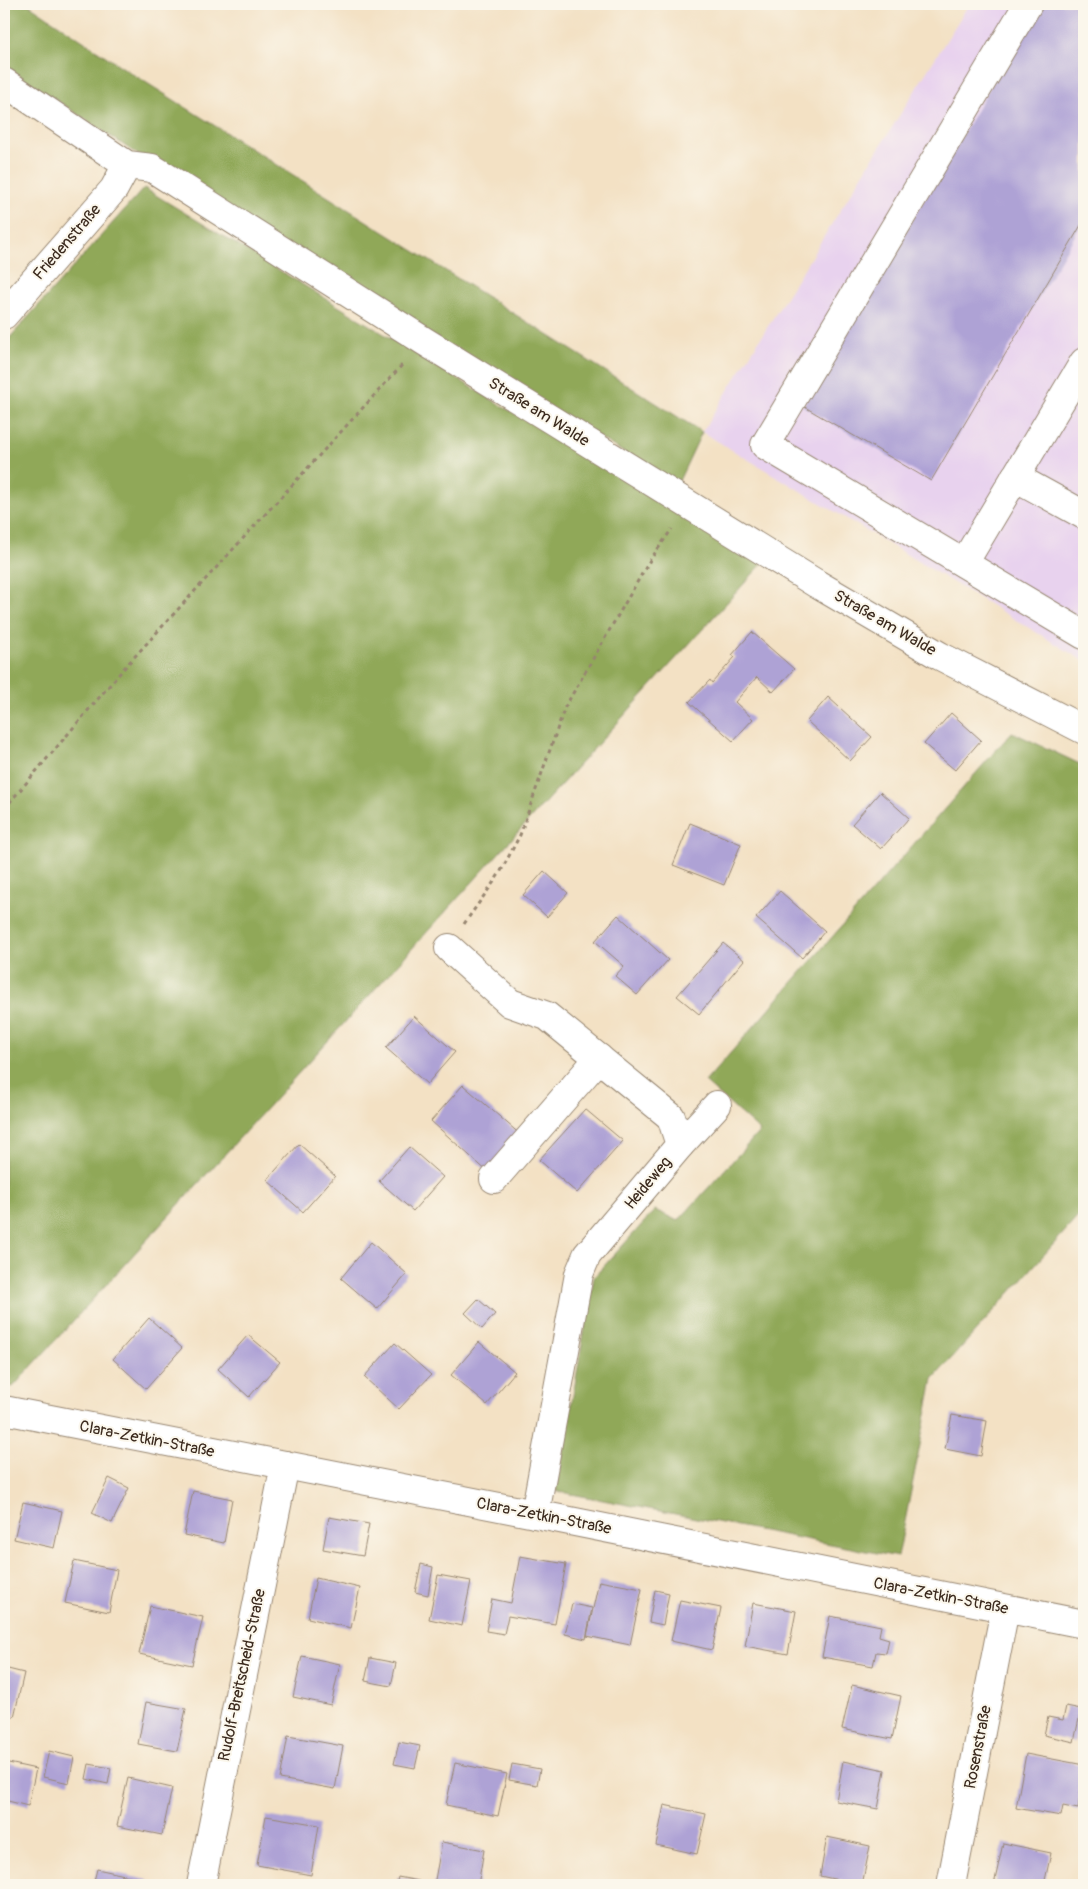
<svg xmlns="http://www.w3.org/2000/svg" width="1088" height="1889" viewBox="0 0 1088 1889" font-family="Pangolin,sans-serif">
<rect width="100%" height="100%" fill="#fbf7ec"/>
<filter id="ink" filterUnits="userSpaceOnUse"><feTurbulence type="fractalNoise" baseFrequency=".02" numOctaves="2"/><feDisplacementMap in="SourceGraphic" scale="10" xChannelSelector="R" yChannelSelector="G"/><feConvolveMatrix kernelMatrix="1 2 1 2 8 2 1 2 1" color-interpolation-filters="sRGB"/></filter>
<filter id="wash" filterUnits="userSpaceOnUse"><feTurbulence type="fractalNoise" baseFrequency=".0096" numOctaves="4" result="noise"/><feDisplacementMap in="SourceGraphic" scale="20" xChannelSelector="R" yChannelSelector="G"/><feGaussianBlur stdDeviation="1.12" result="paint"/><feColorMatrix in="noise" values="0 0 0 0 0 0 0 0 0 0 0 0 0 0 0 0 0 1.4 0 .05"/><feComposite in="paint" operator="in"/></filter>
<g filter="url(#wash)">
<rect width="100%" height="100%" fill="#f3e1c4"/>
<path fill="#e8d2ee" d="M969 4H1084V661L702 432Z"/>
<g fill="#90a859" stroke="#66693c">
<path d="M4 4H28L131 73 702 432 677 485 152 164 4 65Z"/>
<path d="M144 188 762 564 13 1387 4 1385V344Z"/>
<path d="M1012 732 1084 766V1210L933 1379 898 1557 556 1491 594 1277 655 1210 678 1221 760 1131 705 1082Z"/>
</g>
<g id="blocks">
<g fill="#aea2d5">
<path d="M1039 4H1084V220L931 481 803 406Z"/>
<path d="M752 632 794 669 773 692 757 677 735 702 753 719 733 741 689 702 710 680 712 683 735 657 732 655Z"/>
<path d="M828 697 872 737 850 761 807 721Z"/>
<path d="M951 713 981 740 955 770 924 744Z"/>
<path d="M880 792 909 818 881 849 852 824Z"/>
<path d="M690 823 741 844 724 885 673 865Z"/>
<path d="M544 871 568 893 547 917 523 895Z"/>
<path d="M780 891 825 931 802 958 756 918Z"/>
<path d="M618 915 668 960 637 995 615 976 624 966 595 941Z"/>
<path d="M723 943 744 960 699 1014 677 996Z"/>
<path d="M414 1016 455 1052 427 1084 386 1048Z"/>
<path d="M463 1085 522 1136 489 1173 431 1121Z"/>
<path d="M585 1109 623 1141 577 1193 539 1160Z"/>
<path d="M299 1144 335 1176 303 1212 267 1180Z"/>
<path d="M409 1147 443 1177 413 1211 379 1181Z"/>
<path d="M371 1242 407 1274 377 1309 341 1278Z"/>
<path d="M478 1299 495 1314 482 1329 465 1313Z"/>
<path d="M149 1318 182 1348 146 1389 113 1359Z"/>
<path d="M248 1335 280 1362 249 1397 218 1369Z"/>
<path d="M479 1342 515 1372 487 1405 451 1375Z"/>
<path d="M395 1343 431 1375 399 1409 364 1377Z"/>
<path d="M952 1415 987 1421 981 1456 945 1449Z"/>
<path d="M109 1478 129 1488 112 1523 92 1513Z"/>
<path d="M193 1491 232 1499 224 1543 184 1535Z"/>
<path d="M23 1502 62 1511 54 1548 14 1539Z"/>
<path d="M329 1517 369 1524 363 1556 323 1549Z"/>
<path d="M520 1556 566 1564 555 1624 508 1616 504 1634 486 1631 492 1599 511 1603Z"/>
<path d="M74 1561 117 1570 109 1612 65 1603Z"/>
<path d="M421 1564 433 1567 428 1595 415 1592Z"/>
<path d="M438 1575 471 1581 462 1626 429 1619Z"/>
<path d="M316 1578 360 1588 351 1628 308 1618Z"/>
<path d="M599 1581 642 1589 630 1645 587 1636Z"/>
<path d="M655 1590 669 1593 663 1625 649 1622Z"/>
<path d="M680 1600 721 1608 712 1650 671 1641Z"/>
<path d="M753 1603 796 1611 788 1654 745 1646Z"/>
<path d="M572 1604 592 1608 586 1639 565 1634Z"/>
<path d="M150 1606 203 1617 192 1665 139 1654Z"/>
<path d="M830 1616 881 1626 879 1636 889 1639 886 1653 876 1652 873 1666 822 1657Z"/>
<path d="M302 1656 340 1664 331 1705 293 1697Z"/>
<path d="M370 1658 396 1663 391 1686 365 1681Z"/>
<path d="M4 1668 24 1673 14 1717 4 1714Z"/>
<path d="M852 1685 901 1696 892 1739 842 1729Z"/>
<path d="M146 1702 186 1709 177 1751 138 1744Z"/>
<path d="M1066 1706 1081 1709 1074 1742 1044 1735 1048 1717 1063 1720Z"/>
<path d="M288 1736 343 1746 335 1789 280 1779Z"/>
<path d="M399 1742 420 1746 415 1768 394 1764Z"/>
<path d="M49 1751 74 1757 69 1783 43 1777Z"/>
<path d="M1026 1754 1084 1765 1078 1809 1063 1806 1061 1816 1016 1808Z"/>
<path d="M843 1761 885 1770 878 1809 836 1801Z"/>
<path d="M4 1762 36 1769 28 1806 4 1800Z"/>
<path d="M455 1763 507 1774 498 1816 446 1805Z"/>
<path d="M89 1764 111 1768 108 1784 86 1779Z"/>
<path d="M512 1764 540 1769 537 1785 509 1780Z"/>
<path d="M128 1778 172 1788 162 1835 117 1826Z"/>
<path d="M664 1805 706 1814 697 1854 656 1845Z"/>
<path d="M266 1816 319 1825 311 1875 257 1865Z"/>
<path d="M827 1837 870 1846 862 1885 820 1876Z"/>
<path d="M442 1842 484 1850 478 1885H434Z"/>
<path d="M1003 1843 1051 1853 1044 1885H994Z"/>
<path d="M97 1869 148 1880 147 1885H93Z"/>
<path d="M398 1877 419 1881 418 1885H396Z"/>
<path d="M630 1880 649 1884V1885H629Z"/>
</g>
</g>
</g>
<g filter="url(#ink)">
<use href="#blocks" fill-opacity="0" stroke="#978671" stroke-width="1"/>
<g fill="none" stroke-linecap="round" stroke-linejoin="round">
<defs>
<g id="minor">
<path d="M1028 4 765 445 1084 635"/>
<path d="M4 82 127 165 152 168 424 341 817 584 940 656 1084 730"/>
<path d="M4 315 114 189 127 165"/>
<path d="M1015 477 1084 515"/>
<path d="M964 563 1084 362"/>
<path d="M449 948 510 1003 547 1016 671 1117 680 1145 587 1255 579 1274 535 1514"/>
<path d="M680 1145 717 1105"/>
<path d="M494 1179 599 1058"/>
<path d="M4 1410 535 1514 1084 1624"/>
<path d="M201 1885 285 1465"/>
<path d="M951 1885 1005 1609"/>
</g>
</defs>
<use href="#minor" stroke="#978671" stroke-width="30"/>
<g stroke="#978671" stroke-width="3" stroke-dasharray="4 4" stroke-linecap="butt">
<path d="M4 809 126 666 404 363"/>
<path d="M464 924 500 873 520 835 565 707 650 560 672 529"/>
</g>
<use href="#minor" stroke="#fff" stroke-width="28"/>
</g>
</g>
<g text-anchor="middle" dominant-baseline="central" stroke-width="4" stroke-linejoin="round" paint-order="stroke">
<g font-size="16" fill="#3b2a1e" stroke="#fbf7ec">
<text transform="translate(67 242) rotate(-49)">Friedenstraße</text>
<text transform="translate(539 412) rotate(32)">Straße am Walde</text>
<text transform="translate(885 623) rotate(30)">Straße am Walde</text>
<text transform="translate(648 1183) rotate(-50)">Heideweg</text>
<text transform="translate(147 1439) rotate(11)">Clara-Zetkin-Straße</text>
<text transform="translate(544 1516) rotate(11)">Clara-Zetkin-Straße</text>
<text transform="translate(941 1596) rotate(11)">Clara-Zetkin-Straße</text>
<text transform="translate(242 1675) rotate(-78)">Rudolf-Breitscheid-Straße</text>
<text transform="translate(978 1747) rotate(-79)">Rosenstraße</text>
</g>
</g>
<rect width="1088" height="1889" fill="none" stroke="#fbf7ec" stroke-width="20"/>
</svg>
